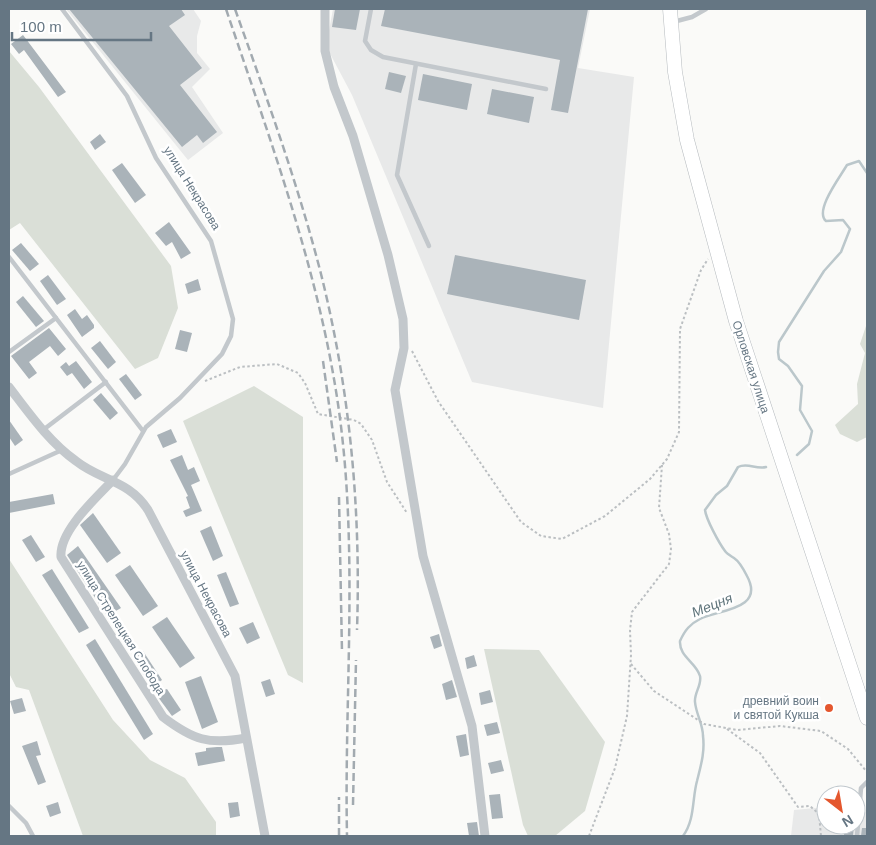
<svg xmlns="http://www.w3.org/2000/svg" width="876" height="845" viewBox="0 0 876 845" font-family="Helvetica,sans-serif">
<rect width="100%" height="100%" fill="#fafaf8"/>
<g fill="#e8e9e9">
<path d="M66 9H193L201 21 197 36V53L210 69 192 87 223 133 188 160Z"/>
<path d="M333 9H590L578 68 634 77 603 408 472 382 352 95 326 46Z"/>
<path d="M856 806 867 813V836H791L794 810 826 807V825H856Z"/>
</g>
<g fill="#dadfd7">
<path d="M9 51 39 87 171 266 178 308 158 358 135 369 20 223 9 230Z"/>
<path d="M867 323V437L857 442 840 434 835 425 858 404 857 384 865 353 860 344Z"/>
<path d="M254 386 303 417V683L288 675 183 421Z"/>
<path d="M9 559 113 720 150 760 185 778 216 822V836H83L29 690 16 687 9 673Z"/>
<path d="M484 649 539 650 605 742 585 811 555 836H528L523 825Z"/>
</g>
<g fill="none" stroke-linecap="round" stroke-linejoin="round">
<g stroke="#bbc7cb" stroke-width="2.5">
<path d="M797 455 809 444 812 431 800 410 802 386 788 366 779 359 778 352 779 342 824 271 841 252 850 229 843 220 826 221C814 211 840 177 847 165L859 161 867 173"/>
<path d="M683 836C695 820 692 799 697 781 701 765 705 752 703 736 703 724 696 714 695 702 694 693 702 685 700 676 696 662 679 657 680 641 685 630 690 624 700 619 715 610 766 611 747 576 744 570 740 562 734 558 731 556 727 554 725 551 719 543 706 519 705 510L716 495 727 486 738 467C748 462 756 470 766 467"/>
</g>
</g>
<g fill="#aab3b9">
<path d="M69 9H181L185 15 169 26 202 68 180 85 217 132 203 143 197 135 182 147Z"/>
<path d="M335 9H360L356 30 332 27Z"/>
<path d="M385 9H588L568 113 551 110 560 60 381 26Z"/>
<path d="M23 35 66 92 58 97 24 50 19 54 11 44Z"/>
<path d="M389 72 406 76 401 93 385 89Z"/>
<path d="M423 74 472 84 467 110 418 100Z"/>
<path d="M492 89 534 97 529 123 487 114Z"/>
<path d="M100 134 106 142 95 150 90 142Z"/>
<path d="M122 163 146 195 135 203 112 170Z"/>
<path d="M169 222 191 253 181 259 172 242 166 246 155 233Z"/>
<path d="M21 243 39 264 30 271 12 250Z"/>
<path d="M455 255 586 280 579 320 447 294Z"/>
<path d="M48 275 66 299 57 305 40 281Z"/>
<path d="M198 279 201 290 188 294 185 284Z"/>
<path d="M23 296 44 321 36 327 16 302Z"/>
<path d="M75 309 82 319 87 315 94 325V328L82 337 67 315Z"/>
<path d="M49 328 66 349 58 356 50 346 29 362 37 373 29 379 11 356Z"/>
<path d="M180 330 192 333 187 352 175 349Z"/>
<path d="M100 341 116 362 108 369 91 348Z"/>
<path d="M76 361 92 382 84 389 72 373 67 376 60 367 66 362 69 366Z"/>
<path d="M126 374 142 395 135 400 119 379Z"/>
<path d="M101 393 118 413 110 420 93 400Z"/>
<path d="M9 420 23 440 15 446 9 437Z"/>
<path d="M171 429 177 442 163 448 157 435Z"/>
<path d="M182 455 188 470 194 467 200 481 191 485 202 511 186 517 183 511 190 508 186 497 188 496 170 460Z"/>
<path d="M53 494 55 504 9 513V502Z"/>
<path d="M93 513 121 553 107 563 80 525Z"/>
<path d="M211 526 223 556 213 561 200 531Z"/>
<path d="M31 535 45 557 36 562 22 540Z"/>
<path d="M78 546 121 608 107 616 67 555Z"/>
<path d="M130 565 158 606 143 616 115 575Z"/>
<path d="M52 569 89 628 79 633 42 575Z"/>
<path d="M226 572 239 604 230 607 217 575Z"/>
<path d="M167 617 195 658 180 668 152 627Z"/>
<path d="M253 622 260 638 247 644 239 628Z"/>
<path d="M439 634 442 646 434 649 430 637Z"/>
<path d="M95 639 153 734 144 740 86 645Z"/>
<path d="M143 651 162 680 152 687 133 658Z"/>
<path d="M474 655 477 666 467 669 465 658Z"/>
<path d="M201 676 218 722 202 729 185 682Z"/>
<path d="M270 679 275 694 266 697 261 682Z"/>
<path d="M452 680 457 697 446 700 442 684Z"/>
<path d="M167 689 181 710 172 716 155 693Z"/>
<path d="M490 690 493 702 481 705 479 693Z"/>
<path d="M22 698 26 711 14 714 10 701Z"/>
<path d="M497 722 500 733 487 736 484 725Z"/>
<path d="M466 734 469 755 460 757 456 736Z"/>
<path d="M37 741 41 755 36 756 46 782 38 785 22 746Z"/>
<path d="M217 747H222L225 761 198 766 195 753 206 751V748Z"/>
<path d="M501 760 504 771 491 774 488 763Z"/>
<path d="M500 794 503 818 492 819 489 795Z"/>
<path d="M58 802 61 813 50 817 46 806Z"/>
<path d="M238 802 240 816 230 818 228 803Z"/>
<path d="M477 822 479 836H469L467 823Z"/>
<path d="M844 825H854L853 836H844Z"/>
<path d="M862 828H867V836H861Z"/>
</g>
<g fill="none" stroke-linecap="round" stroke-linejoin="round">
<defs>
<path id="primary" d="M670 9 675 72 687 140 736 321 867 718"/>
</defs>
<use href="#primary" stroke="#b5babe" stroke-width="15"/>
<g stroke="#bbbfc2" stroke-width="2" stroke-dasharray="2.5 2.5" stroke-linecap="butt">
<path d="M412 351 438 401 521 522 541 536 562 539 605 516 650 479 667 459 679 432 680 329 701 270 708 259"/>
<path d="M205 381 240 367 277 364 298 373 305 383 318 414 354 420 361 424 372 440 387 482 407 513"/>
<path d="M631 664 654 691 704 724 737 730 780 726 821 731 848 749 867 772"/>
<path d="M727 729 760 753 798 807 810 806 819 814 821 836"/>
<path d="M589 836 615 768 627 716 631 655 630 630 632 612 669 564 671 549 669 534 659 508 662 465"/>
</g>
<g stroke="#c3c8cc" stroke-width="4.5">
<path d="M62 9 127 96 156 158 211 241 233 319 231 336 222 354 180 398 146 427 125 464 113 480"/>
<path d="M371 9 365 41 371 50 383 57 546 89"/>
<path d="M673 22 692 17 706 9"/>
<path d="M416 64 397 175 429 246"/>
<path d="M9 257 143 431"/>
<path d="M9 352 56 318"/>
<path d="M43 430 106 382"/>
<path d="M9 474 62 450"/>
<path d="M9 806 26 823 33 836"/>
<path d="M857 836 861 788 867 782"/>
</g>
<g stroke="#c3c8cc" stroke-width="9">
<path d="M325 9V51L334 87 353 136 388 255 403 319 404 348 395 390 423 556 472 726 485 836"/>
<path d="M9 387C29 413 49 442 76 461 101 481 129 480 148 510L235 676 265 836"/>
<path d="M113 480C96 498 59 531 61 557L163 717C193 740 209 745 246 738"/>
</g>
<use href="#primary" stroke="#fff" stroke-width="14"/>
<g stroke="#a2aab0" stroke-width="2.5" stroke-dasharray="8 4" stroke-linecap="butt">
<path d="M226 9C268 134 315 260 336 391 360 539 344 688 347 836"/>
<path d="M235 9C266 96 298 184 321 274 350 390 361 510 357 630"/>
<path d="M323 361 337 462"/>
<path d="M339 497 342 652"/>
<path d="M353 805 356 660"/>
<path d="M339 836V797"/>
</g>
</g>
<circle fill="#e4572e" stroke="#fff" stroke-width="2" cx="829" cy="708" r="5"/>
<g text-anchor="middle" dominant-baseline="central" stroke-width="5" stroke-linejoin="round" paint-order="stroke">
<g font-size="12" fill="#657683" stroke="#fff">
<text transform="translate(192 188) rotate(58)">улица Некрасова</text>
<text transform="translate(751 367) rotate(72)">Орловская улица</text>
<text transform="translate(206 594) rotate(62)">улица Некрасова</text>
<text transform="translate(121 628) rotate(58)">улица Стрелецкая Слобода</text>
</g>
<g font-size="12" fill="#657683" stroke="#fff" text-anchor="end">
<text x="819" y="701">древний воин<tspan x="819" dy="14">и святой Кукша</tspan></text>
</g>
<g font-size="14" font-style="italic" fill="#60757c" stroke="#fff">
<text transform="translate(712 605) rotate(-22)">Мецня</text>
</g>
</g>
<rect width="876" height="845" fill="none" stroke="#657683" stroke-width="20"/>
<g transform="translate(841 810) rotate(149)"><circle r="24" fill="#ffffff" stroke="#c1c8cd"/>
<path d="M0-4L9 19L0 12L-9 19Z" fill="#e4572e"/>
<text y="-8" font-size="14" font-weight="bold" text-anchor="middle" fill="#657683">N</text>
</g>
<path d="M12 32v8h139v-8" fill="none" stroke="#657683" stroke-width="2.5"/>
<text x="20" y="32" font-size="15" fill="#657683" stroke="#ffffff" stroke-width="4" paint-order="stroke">100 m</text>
</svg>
